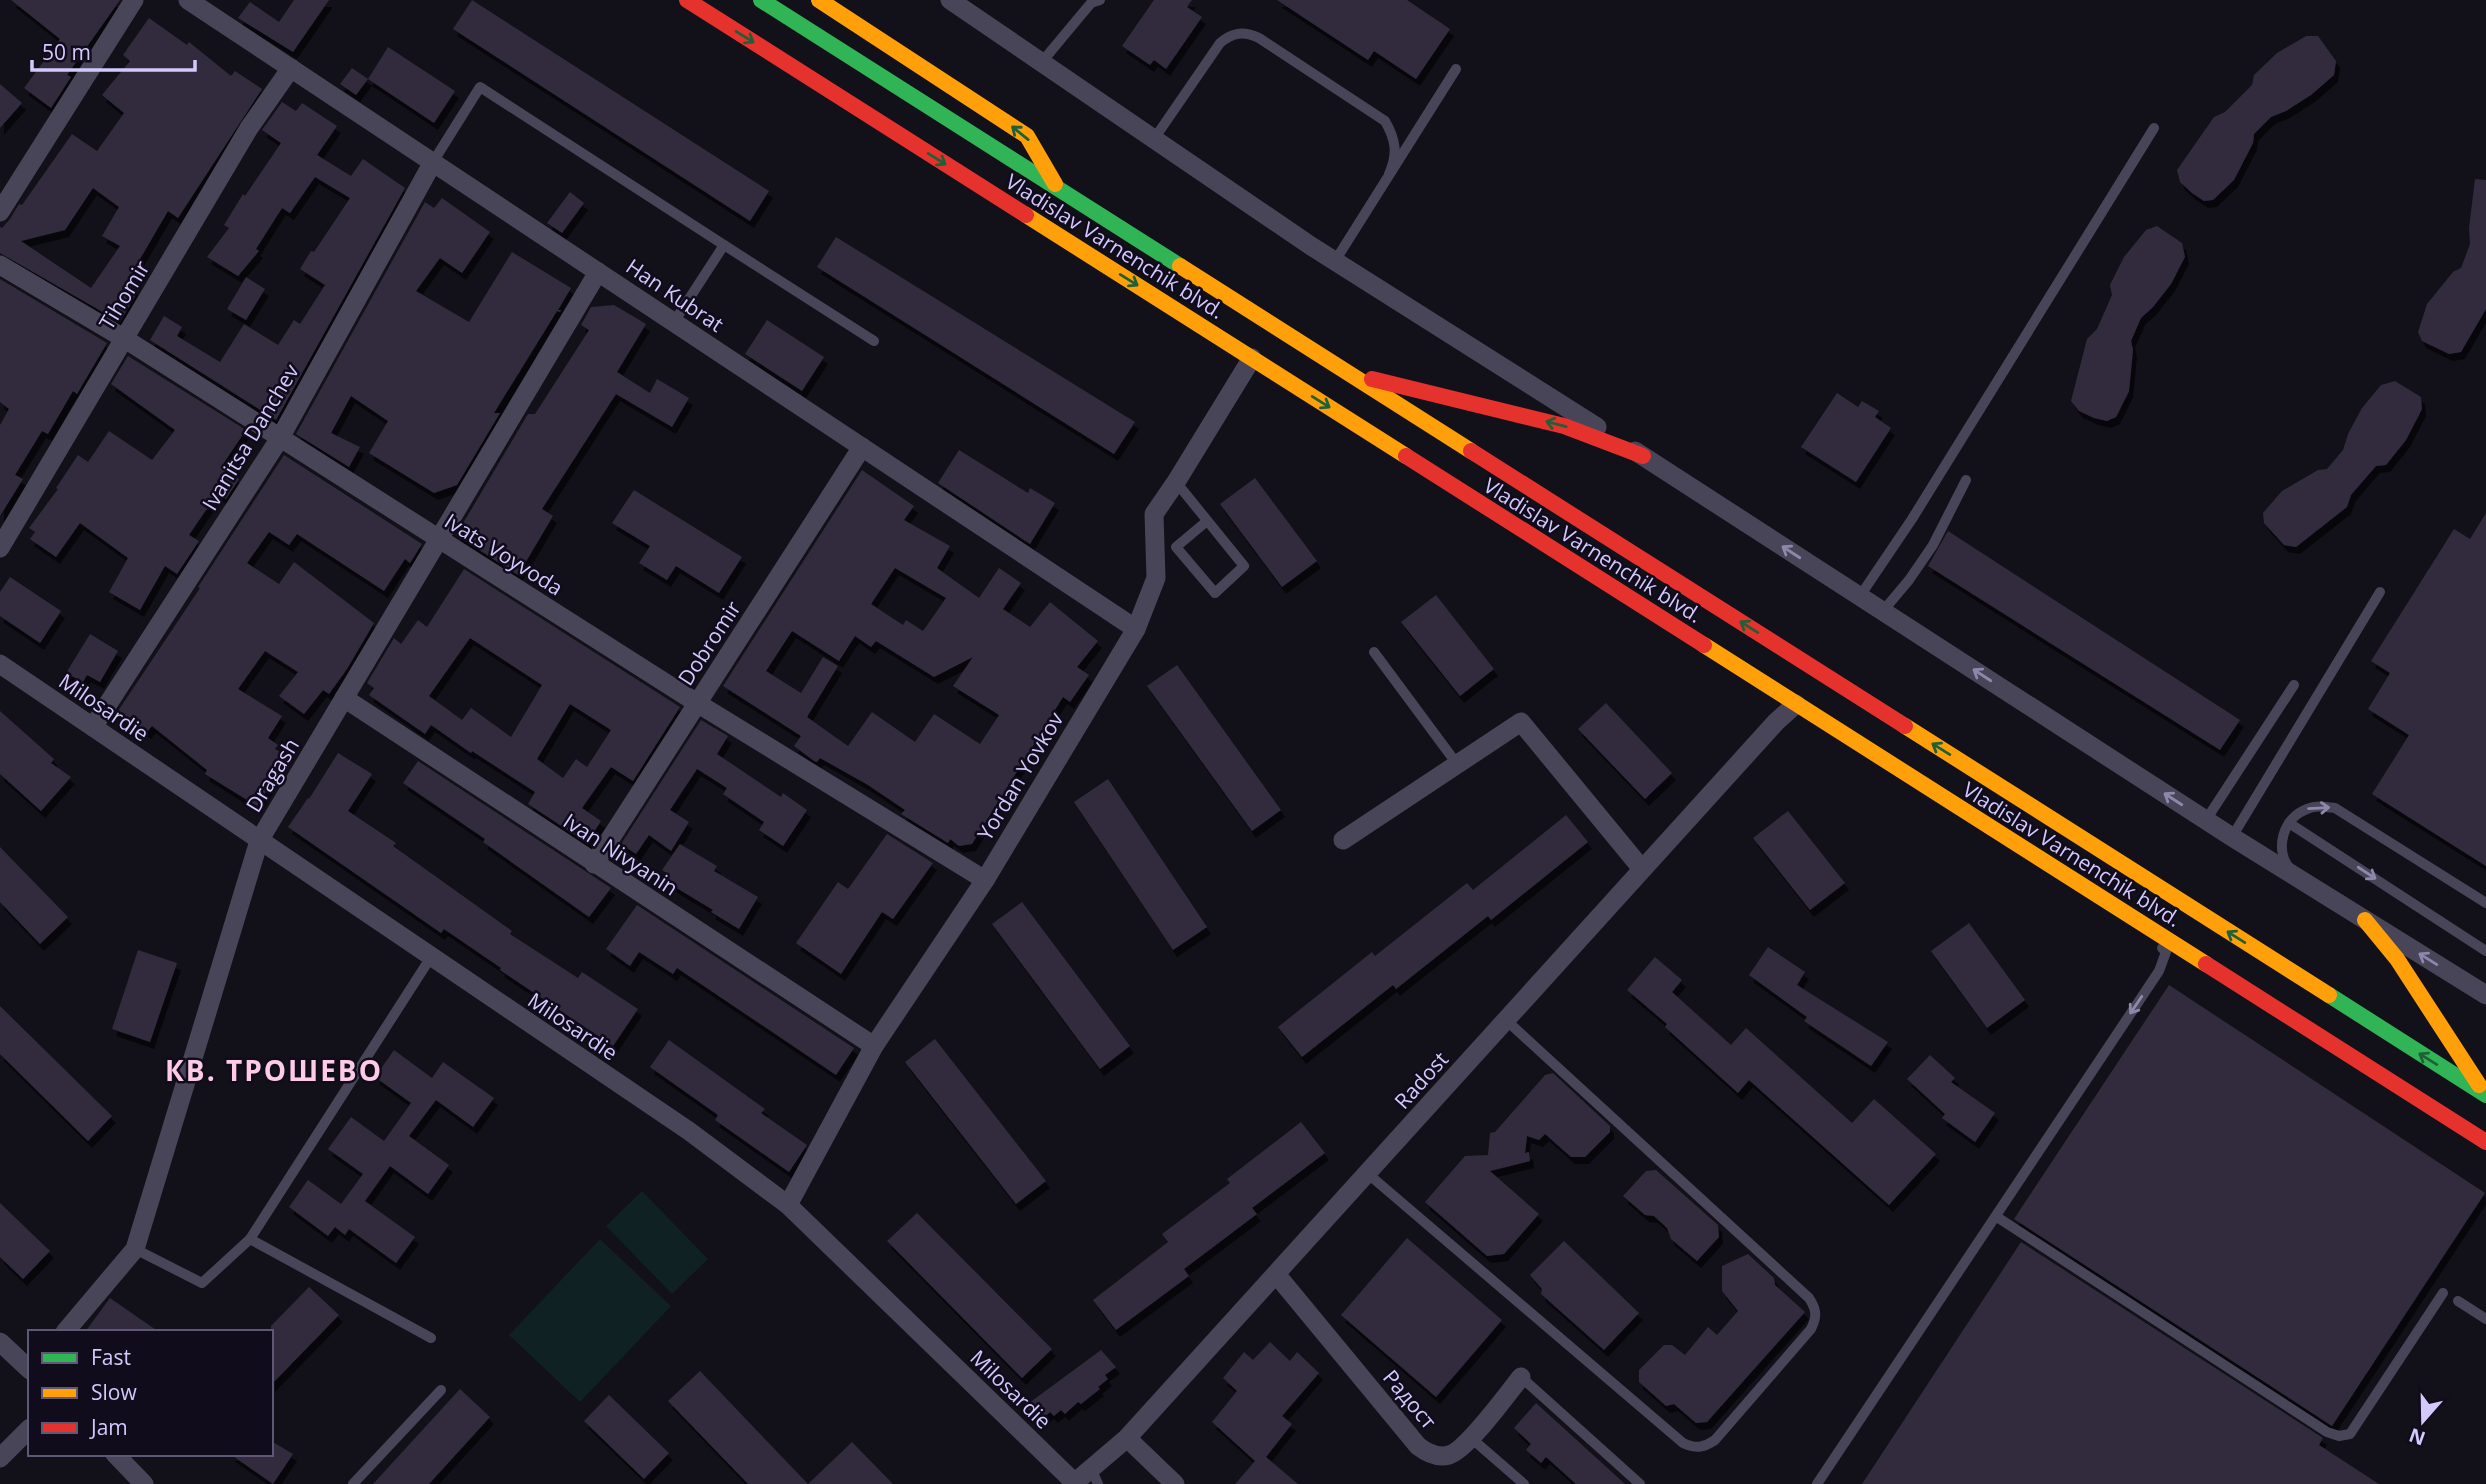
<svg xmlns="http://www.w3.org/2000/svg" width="2486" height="1484" viewBox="0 0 2486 1484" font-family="'Open Sans',sans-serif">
<defs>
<filter id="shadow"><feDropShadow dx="4" dy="7" stdDeviation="0" flood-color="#0009"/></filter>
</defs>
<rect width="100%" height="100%" fill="#121018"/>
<g fill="#0f2123">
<path d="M642 1191 708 1259 672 1294 606 1226Z"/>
<path d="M600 1239 671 1306 580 1402 509 1335Z"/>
</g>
<g fill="#302c3c" fill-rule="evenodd" filter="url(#shadow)">
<path d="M11 0H120L67 75 71 77 51 108 24 88 60 39Z"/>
<path d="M294 0H329L293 52 238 18 250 2 279 22Z"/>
<path d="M472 0 769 191 750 221 453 29Z"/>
<path d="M1154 0H1192L1187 7 1202 17 1166 69 1154 60 1150 65 1122 46Z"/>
<path d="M1277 0H1407L1450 29 1416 79 1374 51 1368 60Z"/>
<path d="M149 18 187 45 189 42 231 76 235 71 262 89 178 218 168 211 126 283 138 291 120 322 0 253V227L2 228 10 219 19 204 22 205 72 134 97 151 124 113 102 95 130 61 123 55ZM93 188 119 207 102 236 120 246 91 288 21 241 65 230Z"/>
<path d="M2306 36H2318L2336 61 2334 75 2311 95 2286 111 2271 117 2254 134 2253 143 2234 180 2213 200 2204 201 2192 193 2180 182 2177 170 2214 117 2225 112 2252 85 2254 75 2277 53Z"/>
<path d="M388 47 455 91 434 123 368 79Z"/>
<path d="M352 68 368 79 356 95 340 84Z"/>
<path d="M0 84 22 103 0 128Z"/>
<path d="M282 102 296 111 302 103 337 126 317 155 351 176 363 159 405 188 276 420 150 340 164 316 182 327 177 336 220 362 244 324 278 345 294 320 300 324 325 285 300 269 311 251 314 252 350 198 315 177 290 213 282 208 256 249 259 251 238 276 207 257 229 228 224 225 243 194 245 196 281 143 262 130Z"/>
<path d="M2475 179 2486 180V309L2461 352 2449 354 2422 341 2418 332 2427 304 2453 272 2461 268 2470 244 2469 228Z"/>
<path d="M570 192 584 203 562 233 547 223Z"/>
<path d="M442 198 490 232 462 273 440 258 416 291 469 322 512 252 571 288 558 310H561L560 312 557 311 494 413H500L457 485 434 493 369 453 388 421 351 396 331 433 360 447 349 467 296 434 425 202 434 208Z"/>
<path d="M2157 226 2182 243 2185 257 2171 284 2153 307 2141 318 2131 341 2133 350 2129 391 2116 417 2107 421 2094 418 2079 411 2071 401 2087 339 2097 329 2112 295 2110 285 2124 257 2146 230Z"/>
<path d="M836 237 1135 422 1114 454 817 267Z"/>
<path d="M246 277 265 289 246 320 227 309Z"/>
<path d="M0 279 107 343 77 394 73 391 48 434 42 431 15 475 23 479 0 516V425L9 409 0 402Z"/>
<path d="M614 305 646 324 617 372 650 393 657 379 689 398 672 427 616 394 542 509 553 516 518 575 456 535 528 414H535L589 330 581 325 591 307Z"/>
<path d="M767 320 824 357 802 391 745 354Z"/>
<path d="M128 356 246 430 221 467 239 479 226 499 217 494 189 535 199 541 177 574 165 566 140 610 109 592 128 558 80 523 56 557 30 539 35 532 29 528 58 489 56 488 78 455 88 462 109 431 152 460 175 430 111 384Z"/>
<path d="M2395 381 2421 397 2422 409 2406 440 2386 465 2376 466 2351 495 2347 507 2296 547 2284 545 2264 523 2263 513 2282 491 2318 470 2327 469 2343 450 2348 434 2362 408 2381 385Z"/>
<path d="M1837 393 1858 407 1862 401 1879 411 1875 417 1891 428 1856 482 1801 447Z"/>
<path d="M959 450 1028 493 1030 488 1055 503 1030 544 938 483Z"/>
<path d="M284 455 422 544 410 563 405 559 384 591 297 534 289 545 269 532 247 563 279 584 294 562 374 623 347 669 329 694 323 690 304 714 279 696 298 672 265 651 238 689 282 716 268 738 278 745 275 749 284 754 265 784 269 787 257 806 205 774 207 770 152 726 147 732 118 711 200 588 198 587Z"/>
<path d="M862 470 914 506 904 520 950 546 937 568 979 598 999 568 1021 583 1003 609 1030 627 1050 602 1098 641 1077 667 1089 675 1070 702 1063 697 972 844 959 846 950 839 948 843 901 814 905 810 868 785 820 758 817 762 814 761 794 746 801 736 723 686ZM895 568 946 598 923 631 906 620 903 625 871 604ZM792 631 839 661 855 636 871 647 876 641 934 677 973 657 953 686 999 715 980 744 934 714 915 742 872 712 848 746 807 717 838 666 823 657 801 693 766 671Z"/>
<path d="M1255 478 1317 561 1282 587 1220 504Z"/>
<path d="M634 490 742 557 719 593 676 566 667 580 639 563 650 546 612 523Z"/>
<path d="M2486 513V866L2372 794 2409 735 2368 709 2390 673 2371 661 2454 529 2470 539Z"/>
<path d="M1948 531 2240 720 2220 750 1928 566Z"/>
<path d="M464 569 680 707 633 781 611 767 582 808 601 821 587 843 528 804 535 792 472 751 471 753 431 725 425 734 369 695 374 688 367 683 394 638 401 644 418 620 427 627ZM470 638 542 685 511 737 471 708 462 720 429 696ZM570 704 611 730 587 767 576 759 563 778 537 759Z"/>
<path d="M10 577 61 611 40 643 0 616V592Z"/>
<path d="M1436 595 1494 669 1460 696 1401 622Z"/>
<path d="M90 634 118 651 100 682 87 675 83 682 66 673Z"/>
<path d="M1177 665 1281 810 1252 831 1147 686Z"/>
<path d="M1606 703 1672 773 1645 799 1578 729Z"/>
<path d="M0 711 54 759 51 763 71 777 41 811 0 774Z"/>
<path d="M701 720 728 736 717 754 781 797 783 793 807 810 783 846 759 830 764 822 723 794 727 788 697 769 670 810 689 822 671 851 649 835 636 854 621 844Z"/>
<path d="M338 753 372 774 348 811 396 843 393 846 512 931 510 934 578 978 582 972 638 1009 613 1046 500 970 501 968 444 929 441 933 288 827 308 798 309 799Z"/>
<path d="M418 761 611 888 589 917 483 842 485 839 403 783Z"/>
<path d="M1108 779 1207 927 1173 950 1074 802Z"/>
<path d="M1788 811 1845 883 1810 910 1753 838Z"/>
<path d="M1566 815 1588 842 1491 920 1488 916 1396 989 1393 985 1302 1057 1278 1027 1372 952 1375 956 1467 883 1473 890Z"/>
<path d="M887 834 933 863 893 919 882 912 841 974 796 943 838 882 848 889Z"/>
<path d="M680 844 717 866 714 871 758 897 739 929 711 912 713 910 665 881 669 875 662 870Z"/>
<path d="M0 847 68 917 40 944 0 902Z"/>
<path d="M1022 902 1130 1046 1100 1069 992 924Z"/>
<path d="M637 905 854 1048 836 1075 677 968 673 974 639 952 630 966 606 949Z"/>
<path d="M1969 923 2025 1000 1987 1028 1931 951Z"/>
<path d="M1768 947 1805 972 1797 985 1888 1042 1871 1066 1804 1021 1807 1017 1749 975Z"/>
<path d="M138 950 177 963 150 1042 112 1029Z"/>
<path d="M1655 957 1682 980 1672 992 1731 1045 1746 1028 1852 1123 1874 1099 1936 1154 1889 1205 1749 1080 1738 1093 1665 1027 1667 1024 1627 990Z"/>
<path d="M2169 985 2485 1193 2332 1426 2014 1219Z"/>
<path d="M0 1006 112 1116 88 1141 0 1054Z"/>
<path d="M935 1039 1046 1181 1016 1204 905 1062Z"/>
<path d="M669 1040 765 1109 761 1113 807 1145 789 1172 715 1120 718 1115 650 1067Z"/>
<path d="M394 1050 432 1078 443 1062 494 1098 473 1127 436 1100 409 1136 449 1165 428 1194 390 1166 365 1201 415 1237 396 1263 349 1229 345 1235 335 1227 328 1236 289 1207 308 1180 341 1204 363 1174 328 1149 351 1117 384 1141 411 1103 375 1077Z"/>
<path d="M1930 1055 1955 1078 1951 1082 1995 1113 1975 1142 1942 1118 1945 1114 1907 1079Z"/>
<path d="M1553 1073 1610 1126V1132L1585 1157H1571L1545 1134 1539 1140 1527 1136 1525 1153 1529 1152 1530 1161 1490 1171 1539 1214 1504 1254 1487 1256 1425 1202 1465 1156 1488 1155 1490 1133 1495 1132 1545 1075Z"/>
<path d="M1301 1122 1325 1153 1252 1208 1257 1214 1184 1269 1189 1276 1116 1330 1093 1300 1168 1242 1162 1234 1230 1183 1227 1179Z"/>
<path d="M1656 1170 1718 1225 1719 1237 1697 1261 1671 1239 1667 1228 1654 1216 1645 1215 1623 1196 1646 1171Z"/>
<path d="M0 1203 50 1251 23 1279 0 1257Z"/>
<path d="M917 1213 1052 1349 1022 1378 887 1241Z"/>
<path d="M1407 1238 1502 1320 1436 1397 1341 1315Z"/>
<path d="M1564 1241 1639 1313 1604 1350 1541 1294 1542 1289 1530 1275Z"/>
<path d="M2021 1242 2323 1438 2319 1445 2379 1484H1862Z"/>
<path d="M1748 1254 1774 1278 1775 1285 1805 1312 1707 1422 1696 1423 1674 1404 1666 1406 1639 1382V1370L1664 1345H1672L1685 1355 1708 1327 1717 1335 1738 1311 1722 1291V1266Z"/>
<path d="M309 1287 339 1315 271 1385V1326Z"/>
<path d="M110 1298 159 1332H85Z"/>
<path d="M1270 1342 1290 1361 1297 1352 1319 1373 1282 1416 1292 1424 1266 1457 1298 1484H1235L1255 1461 1212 1422 1237 1391 1223 1378 1244 1352 1253 1360Z"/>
<path d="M1101 1350 1116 1367 1105 1375 1108 1379 1098 1387 1100 1389 1081 1404 1078 1402 1065 1414 1061 1410 1054 1416 1050 1412 1040 1421 1025 1406Z"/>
<path d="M700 1371 808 1484 852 1442 893 1484H748L668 1401Z"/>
<path d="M460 1389 490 1417 429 1484H373Z"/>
<path d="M609 1395 669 1453 644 1479 584 1421Z"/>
<path d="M1536 1403 1625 1484H1576L1546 1457 1541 1463 1526 1450 1531 1444 1514 1428Z"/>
<path d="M271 1441 293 1454 273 1484 230 1454H271Z"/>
</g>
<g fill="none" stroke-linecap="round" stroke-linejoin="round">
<g stroke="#484559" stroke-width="10">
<path d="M1041 63 1091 3 1100 0"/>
<path d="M1154 139 1220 43C1233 32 1244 31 1259 38L1385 121C1396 140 1398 154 1389 174"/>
<path d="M433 162 480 87 724 245 674 322"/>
<path d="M724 245 874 341"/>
<path d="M1335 261 1456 69"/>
<path d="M1176 482 1244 566 1215 593 1176 547 1207 521"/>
<path d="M1860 596 1912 519 2154 128"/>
<path d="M1883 611 1909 580 1933 545 1966 480"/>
<path d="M1374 652 1457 764"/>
<path d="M2206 820 2294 685"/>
<path d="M2289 823 2486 951"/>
<path d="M2232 837 2380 592"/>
<path d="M2290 869C2274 849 2283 818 2307 809 2317 805 2325 807 2335 808L2486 903"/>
<path d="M1367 1173 1683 1443C1696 1449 1703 1448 1715 1440L1811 1329C1817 1317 1817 1310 1809 1298L1506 1020"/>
<path d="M1997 1217 2327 1432 2339 1436 2350 1434 2443 1293"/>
<path d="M250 1239 431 957"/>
<path d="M135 1249 202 1283 250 1239 431 1338"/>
<path d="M2458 1301 2486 1319"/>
<path d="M1521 1377 1640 1484"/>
<path d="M1471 1438 1524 1484"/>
<path d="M1091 1468 1098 1484"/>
<path d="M353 1484 441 1390"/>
<path d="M1817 1484 2159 971 2166 952 2162 948"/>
</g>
<g stroke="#484559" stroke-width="19">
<path d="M188 0 1136 629"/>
<path d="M950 0 1311 246 1597 427"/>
<path d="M0 212 134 0"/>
<path d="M0 265 125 339 697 703 985 880"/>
<path d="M1635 451 2232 837 2486 995"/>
<path d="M0 548 249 128 291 68"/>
<path d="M0 664 689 1131 788 1205 1075 1483"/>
<path d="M344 698 874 1046"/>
<path d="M93 727 280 438 433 162"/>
<path d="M1343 840 1521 722 1642 869"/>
<path d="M594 864 862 447"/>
<path d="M788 1205 874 1046 985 880 1136 629 1156 578 1154 514 1176 482 1252 358"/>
<path d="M1276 1274 1418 1446C1427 1453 1438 1458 1449 1455 1467 1450 1508 1393 1521 1377"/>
<path d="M65 1332 135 1249 259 841 598 272"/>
<path d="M0 1342 30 1370"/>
<path d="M1127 1438 1175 1484"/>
<path d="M115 1454 144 1484"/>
<path d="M0 1458 30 1428"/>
<path d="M1073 1484 1127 1438 1776 722 1796 704"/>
</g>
<g stroke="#30b455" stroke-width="16">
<path d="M761 0 1180 266"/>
<path d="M2329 995 2486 1095"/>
</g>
<g stroke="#ff9f0a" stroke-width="16">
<path d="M819 0 1027 136 1055 184"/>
<path d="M1026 215 1406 456"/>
<path d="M1180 266 1471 451"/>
<path d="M1704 645 2206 964"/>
<path d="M1905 726 2329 995"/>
<path d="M2365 920 2397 959 2479 1085"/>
</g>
<g stroke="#e5322d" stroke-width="16">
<path d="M687 0 1026 215"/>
<path d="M1372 379 1564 426 1643 456"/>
<path d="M1471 451 1905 726"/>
<path d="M1406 456 1704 645"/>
<path d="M2206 964 2486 1142"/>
</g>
</g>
<defs><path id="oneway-shaft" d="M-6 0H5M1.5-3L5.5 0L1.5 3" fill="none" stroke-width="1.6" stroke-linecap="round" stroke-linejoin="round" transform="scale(1.75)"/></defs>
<g stroke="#206038">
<use href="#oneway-shaft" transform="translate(745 37) rotate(32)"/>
<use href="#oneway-shaft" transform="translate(1020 133) rotate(-141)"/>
<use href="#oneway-shaft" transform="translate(937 159) rotate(32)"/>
<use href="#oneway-shaft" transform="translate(1129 280) rotate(32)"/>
<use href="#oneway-shaft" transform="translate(1321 402) rotate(32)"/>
<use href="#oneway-shaft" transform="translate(1556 424) rotate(-165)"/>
<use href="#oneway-shaft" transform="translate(1749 627) rotate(-148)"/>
<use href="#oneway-shaft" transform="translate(1941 749) rotate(-148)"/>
<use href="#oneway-shaft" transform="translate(2236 937) rotate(-148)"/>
<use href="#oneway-shaft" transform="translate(2428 1059) rotate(-148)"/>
</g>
<g stroke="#8e87ab">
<use href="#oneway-shaft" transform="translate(1791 552) rotate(-147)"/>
<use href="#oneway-shaft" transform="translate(1982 675) rotate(-147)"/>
<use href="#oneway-shaft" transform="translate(2173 799) rotate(-147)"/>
<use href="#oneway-shaft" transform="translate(2319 808) rotate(-3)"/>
<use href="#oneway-shaft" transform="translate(2367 873) rotate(33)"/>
<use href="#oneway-shaft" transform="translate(2428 959) rotate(-148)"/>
<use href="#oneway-shaft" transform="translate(2136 1005) rotate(124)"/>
</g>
<g text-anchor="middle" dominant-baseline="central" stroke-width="5" stroke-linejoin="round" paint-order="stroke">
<g font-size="21" fill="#d4c9fd" stroke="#100c1c">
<text transform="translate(1115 246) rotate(32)">Vladislav Varnenchik blvd.</text>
<text transform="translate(124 295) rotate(-59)">Tihomir</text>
<text transform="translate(675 295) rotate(34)">Han Kubrat</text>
<text transform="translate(250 437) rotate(-59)">Ivanitsa Danchev</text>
<text transform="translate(1593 550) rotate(32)">Vladislav Varnenchik blvd.</text>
<text transform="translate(504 554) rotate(32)">Ivats Voyvoda</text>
<text transform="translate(709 643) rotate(-57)">Dobromir</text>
<text transform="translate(104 707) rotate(34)">Milosardie</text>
<text transform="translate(272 775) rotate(-59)">Dragash</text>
<text transform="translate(1020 776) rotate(-59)">Yordan Yovkov</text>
<text transform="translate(621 854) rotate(33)">Ivan Nivyanin</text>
<text transform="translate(2072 854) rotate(32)">Vladislav Varnenchik blvd.</text>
<text transform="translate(573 1026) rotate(34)">Milosardie</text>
<text transform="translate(1421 1080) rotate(-48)">Radost</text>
<text transform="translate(1011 1389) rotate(44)">Milosardie</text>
<text transform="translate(1410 1399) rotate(50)">Радост</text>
</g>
<g font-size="28" font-weight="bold" letter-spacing="2" fill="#fdcbe6" stroke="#100c1c">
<text x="274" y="1070">КВ. ТРОШЕВО</text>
</g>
</g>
<rect x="28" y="1330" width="245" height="126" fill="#100c1c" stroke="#5e5876" stroke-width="2"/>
<rect x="42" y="1353" width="35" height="10" fill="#30b455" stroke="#5e5876" stroke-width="2"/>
<text x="91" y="1365" font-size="21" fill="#d4c9fd">Fast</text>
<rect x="42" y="1388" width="35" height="10" fill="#ff9f0a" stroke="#5e5876" stroke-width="2"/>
<text x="91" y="1400" font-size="21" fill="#d4c9fd">Slow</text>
<rect x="42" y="1423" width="35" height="10" fill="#e5322d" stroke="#5e5876" stroke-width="2"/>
<text x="91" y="1435" font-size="21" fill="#d4c9fd">Jam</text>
<g transform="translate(2423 1421) rotate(200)" stroke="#100c1c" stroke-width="5" paint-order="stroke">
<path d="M0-5L12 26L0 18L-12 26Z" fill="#d4c9fd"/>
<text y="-10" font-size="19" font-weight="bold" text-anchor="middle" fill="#d4c9fd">N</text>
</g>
<path d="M32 60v10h163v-10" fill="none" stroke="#d4c9fd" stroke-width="3.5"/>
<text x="42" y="60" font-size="21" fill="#d4c9fd" stroke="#100c1c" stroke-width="5" paint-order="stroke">50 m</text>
</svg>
